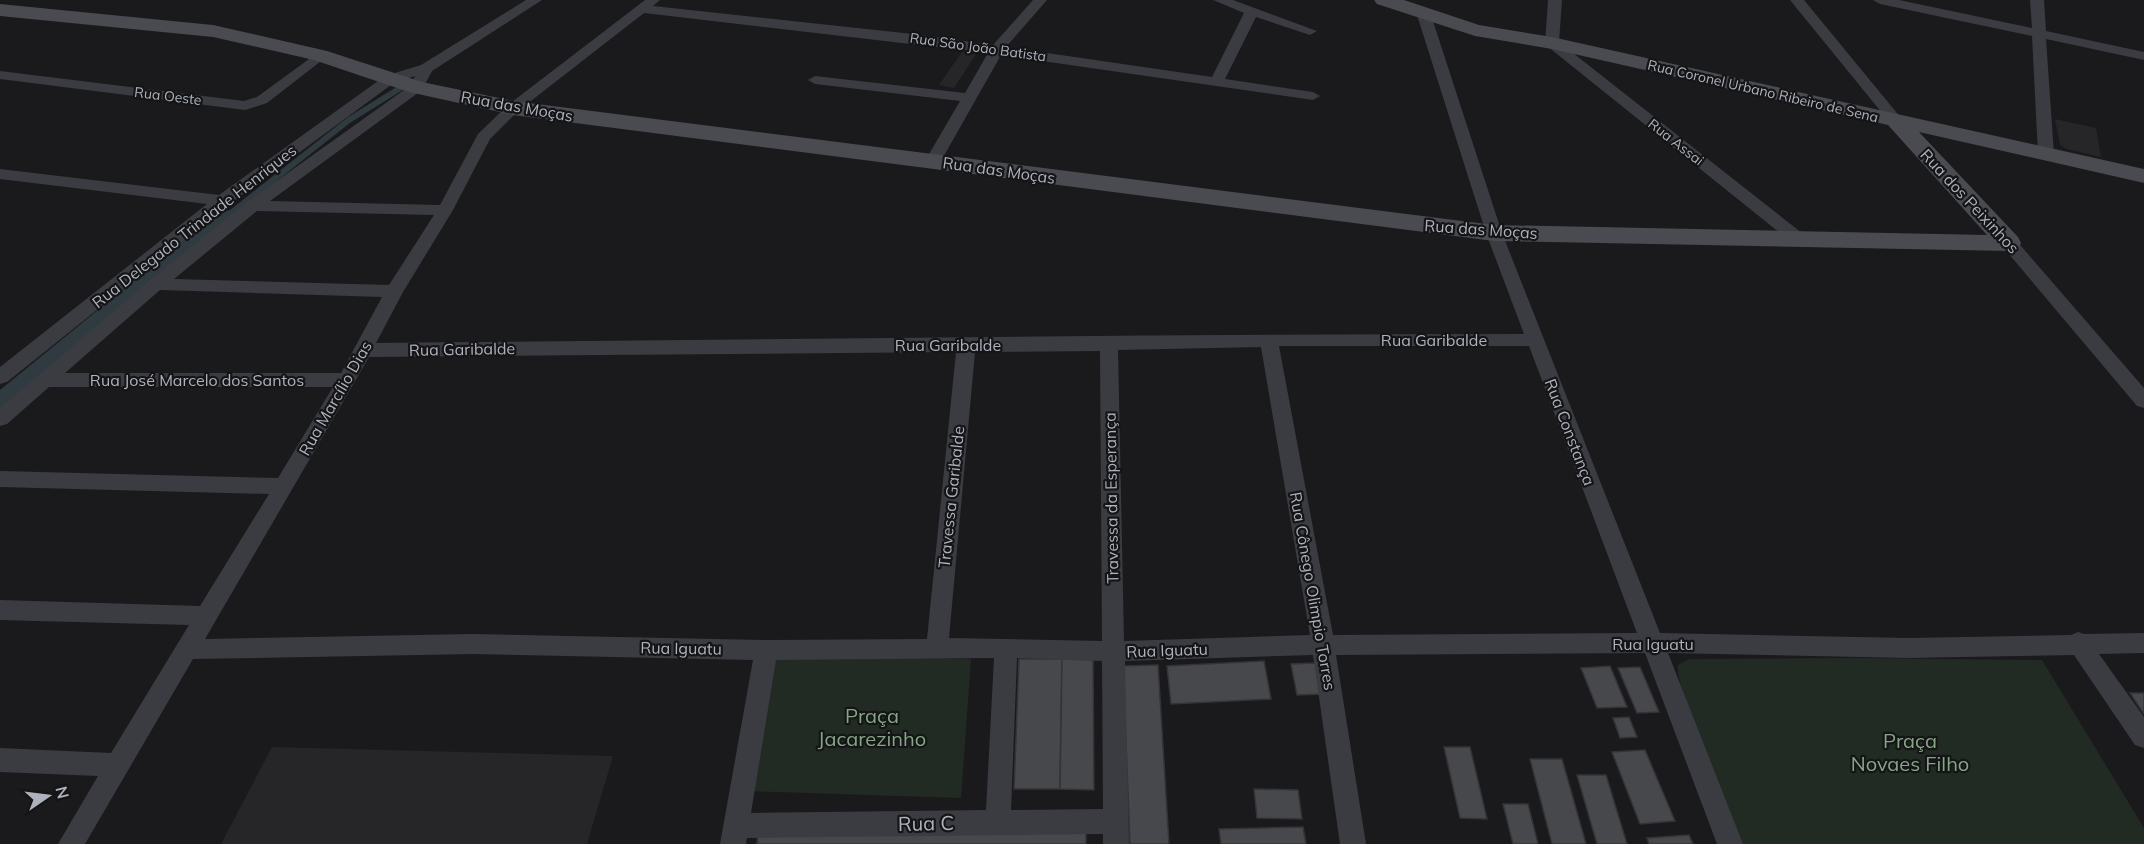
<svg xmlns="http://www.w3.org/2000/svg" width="2144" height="844" viewBox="0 0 2144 844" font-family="Mulish,sans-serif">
<rect width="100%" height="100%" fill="#1a1a1c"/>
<g fill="#262629">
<path d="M962 52 976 54 954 88 939 85Z"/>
<path d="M2055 119 2096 128 2101 157 2067 149 2060 145Z"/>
<path d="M272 747 613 756 587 844H221Z"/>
</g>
<g fill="#222b23">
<path d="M773 656 971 659 961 798 747 791Z"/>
<path d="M1852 658 2042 660 2144 828V844H1743C1731 815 1674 687 1678 665L1689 659Z"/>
</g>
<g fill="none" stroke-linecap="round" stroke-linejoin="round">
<path stroke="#303a41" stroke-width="6" d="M226 217 349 120 402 87"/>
<path fill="#303a41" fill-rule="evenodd" d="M226 210 234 212 237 217 234 222 9 411 0 413V390L218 212Z"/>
</g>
<g fill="#47484c" stroke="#343438" stroke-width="1.5">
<path d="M1019 659H1062L1060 789H1014Z"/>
<path d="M1062 659 1093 660 1094 790 1060 789Z"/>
<path d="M1264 661 1271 699 1171 704 1167 666Z"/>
<path d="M1316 663 1323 694 1297 695 1291 664Z"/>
<path d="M1158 665 1169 844H1130L1123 666Z"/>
<path d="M1610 666 1627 707 1597 708 1581 668Z"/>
<path d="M1640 667 1659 712 1637 713 1618 668Z"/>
<path d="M2130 693H2144V714Z"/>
<path d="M1629 717 1637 737 1620 738 1613 718Z"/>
<path d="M1444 747H1470L1487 819 1460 818Z"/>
<path d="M1645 750 1675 821 1640 824 1612 752Z"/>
<path d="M1530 759H1562L1586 844H1552Z"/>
<path d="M1577 775H1606L1627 844H1597Z"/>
<path d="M1254 789 1298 790 1302 819 1257 818Z"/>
<path d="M1503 804H1528L1538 844H1513Z"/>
<path d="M1303 827 1306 844H1221L1219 829Z"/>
<path d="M1086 832V844H757L758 833Z"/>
<path d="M1689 835 1693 844H1649L1647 838Z"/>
</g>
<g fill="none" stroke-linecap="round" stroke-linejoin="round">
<g fill="#3b3c41" fill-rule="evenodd">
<path d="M526 0H542L432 71 422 90 270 201 440 205 478 134 508 105 645 0H660L653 6 922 35 993 45 1033 0H1047L1006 47 1212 77 1244 13 1213 0H1233L1317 31 1310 35 1256 17 1225 79 1313 92 1320 96 1313 100 1001 55 941 161 933 166 925 161 960 101 815 84 808 80 815 76 965 93 988 53 644 13 518 111 490 139 453 210 403 292 376 343C758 340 1141 334 1524 334L1486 233 1417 15 1424 11 1431 15 1502 233 1660 633 1908 638 2071 635 2078 632 2084 634 2144 633V653L2099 654 2144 717V748L2135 745 2074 655 1908 658 1668 653 1743 844H1717L1645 653 1336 655 1366 844H1340L1313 655 1125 661 1129 844H1103V834L747 838 746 844H720L753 660 473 654 193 659 85 844H58L98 776 0 772V748L111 753 189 625 0 620V600L200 606 269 494 0 487V471L278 478 333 387H49L7 424 0 426V408L150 280 247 202 411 85 415 76 395 82 228 205 7 382 0 384V367L207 204 0 179V169L219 195 385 76 421 65ZM257 211 434 215 389 285 174 279ZM160 290 382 297 341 373H65ZM1279 346H1529L1637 633 1333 635ZM1261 347 1310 635 1124 641 1118 350ZM1100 351 1102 641 949 638 975 352ZM956 352 927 639 766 640 473 634 205 639 369 357ZM994 658 986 810 751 813 776 660ZM1017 658 1102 661 1103 809 1011 810Z"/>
<path d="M1548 0H1562L1559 42 1807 237 1809 241 1807 245H1795L1547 46 1545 43Z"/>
<path d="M1790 0H1804L1901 118 1904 121 1901 124H1891Z"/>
<path d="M1873 0H1899L2032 28 2030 0H2044L2046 31 2144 52V60L2046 39 2054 154 2046 159 2038 154 2032 36 1880 4Z"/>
<path d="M320 51 325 52V58L267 103 245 110 0 79V71L244 101 257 97Z"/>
<path d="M2009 237 2015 239 2144 388V408L2137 406 2003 247 2001 243Z"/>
</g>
<path fill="#494b51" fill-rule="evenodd" d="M1374 0H1404L1479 25 1552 37 2144 169V183L1919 132 2018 237 2021 243 2018 249 2009 251 1494 241 513 115 409 92 314 60 213 37 0 16V4L213 25 327 51 422 82 513 101 1494 225 1987 235 1888 125 1552 49 1475 36 1377 4Z"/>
</g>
<g text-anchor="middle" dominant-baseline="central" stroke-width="4.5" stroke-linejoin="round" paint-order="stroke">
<g font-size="14" fill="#adb2bc" stroke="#151517">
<text transform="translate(978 47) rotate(8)">Rua São João Batista</text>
<text transform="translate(1763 91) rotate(13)">Rua Coronel Urbano Ribeiro de Sena</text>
<text transform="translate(168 96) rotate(7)">Rua Oeste</text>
<text transform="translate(1676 142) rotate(38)">Rua Assai</text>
</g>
<g font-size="16" fill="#adb2bc" stroke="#151517">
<text transform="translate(517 106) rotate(10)">Rua das Moças</text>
<text transform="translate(999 170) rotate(8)">Rua das Moças</text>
<text transform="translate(1970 201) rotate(47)">Rua dos Peixinhos</text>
<text transform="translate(194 226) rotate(-38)">Rua Delegado Trindade Henriques</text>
<text transform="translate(1481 229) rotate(4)">Rua das Moças</text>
<text x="1434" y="340">Rua Garibalde</text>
<text x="948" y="345">Rua Garibalde</text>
<text transform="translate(462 349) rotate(-1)">Rua Garibalde</text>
<text x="197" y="380">Rua José Marcelo dos Santos</text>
<text transform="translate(335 398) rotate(-60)">Rua Marcílio Dias</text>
<text transform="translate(1570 432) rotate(69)">Rua Constança</text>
<text transform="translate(951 497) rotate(-84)">Travessa Garibalde</text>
<text transform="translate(1111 498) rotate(-91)">Travessa da Esperança</text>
<text transform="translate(1313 591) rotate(80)">Rua Cônego Olimpio Torres</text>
<text x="1653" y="644">Rua Iguatu</text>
<text transform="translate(681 648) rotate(1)">Rua Iguatu</text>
<text transform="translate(1167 650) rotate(-2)">Rua Iguatu</text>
</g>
<g font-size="20" fill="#84a685" stroke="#151517">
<text x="872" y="715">Praça<tspan x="872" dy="23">Jacarezinho</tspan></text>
<text x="1910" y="740">Praça<tspan x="1910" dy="23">Novaes Filho</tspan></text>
</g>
<g font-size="20" fill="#adb2bc" stroke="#151517">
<text transform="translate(926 823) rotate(-1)">Rua C</text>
</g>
</g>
<g transform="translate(48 796) rotate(76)" stroke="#151517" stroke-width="4.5" paint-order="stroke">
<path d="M0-4.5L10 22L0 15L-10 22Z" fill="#adb2bc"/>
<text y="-9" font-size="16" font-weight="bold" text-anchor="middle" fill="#adb2bc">N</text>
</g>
</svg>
